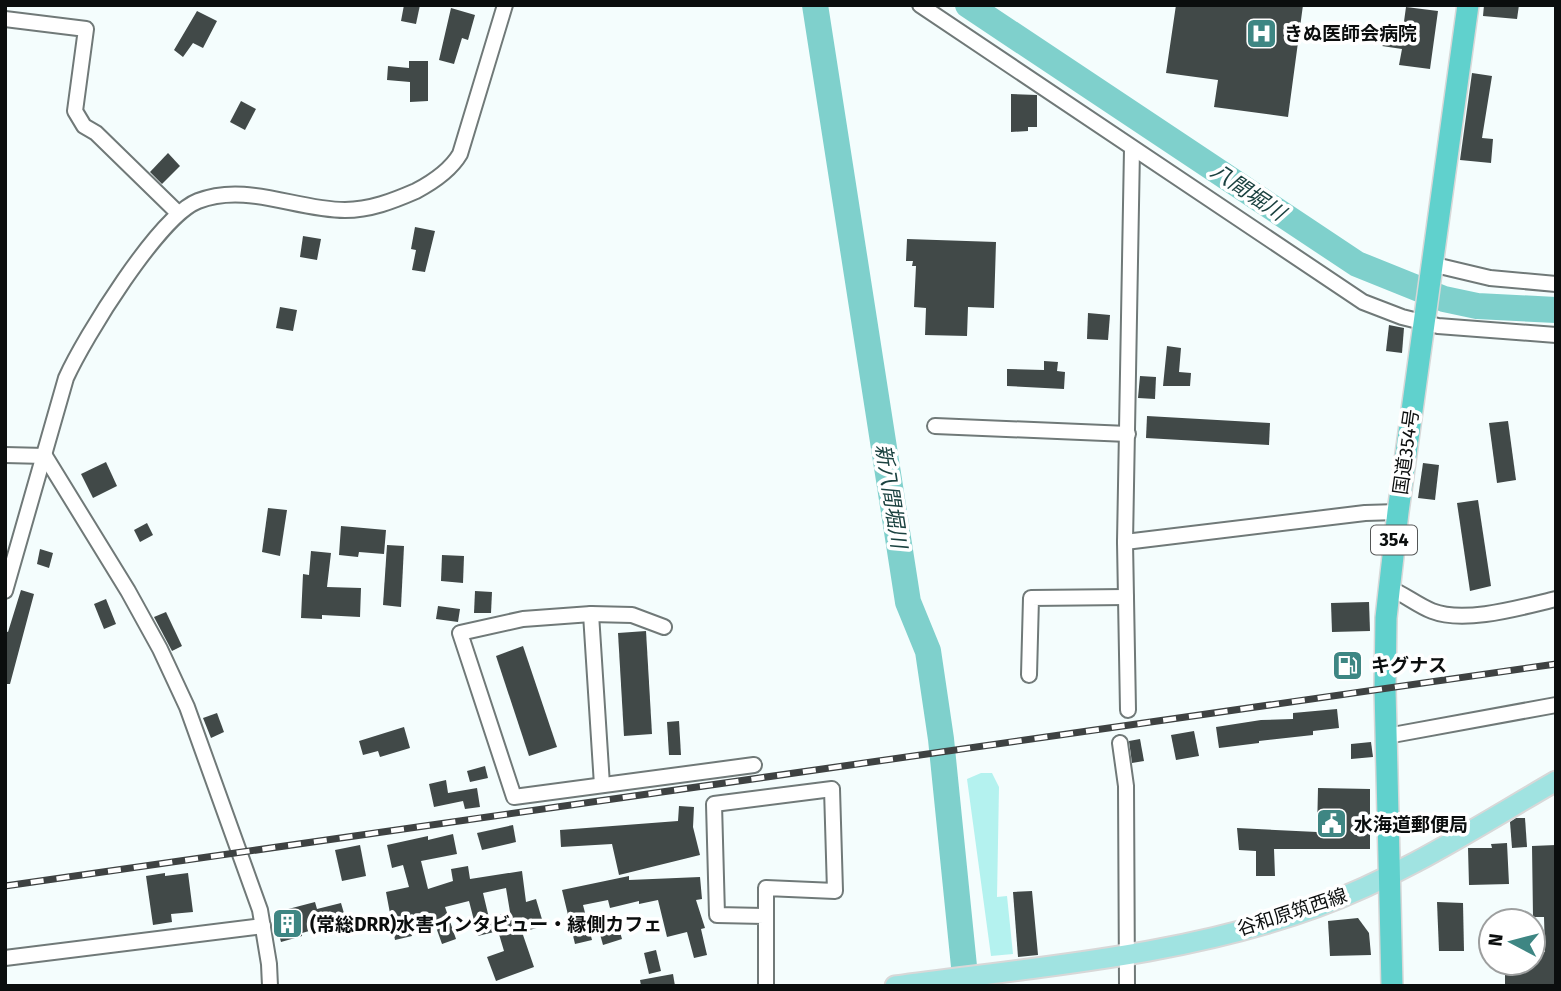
<svg xmlns="http://www.w3.org/2000/svg" width="1561" height="991" viewBox="0 0 1561 991" font-family="'Fira Sans','Noto Sans JP',sans-serif">
<rect width="100%" height="100%" fill="#f4fdfd"/>
<path fill="#b4f2ef" d="M981 773H992L999 787 997 897 1007 896 1013 954 991 956 967 779Z"/>
<g fill="none" stroke-linecap="round" stroke-linejoin="round">
<g stroke="#7fd0cc" stroke-width="26">
<path d="M815 5 908 602 928 651 941 739 966 986"/>
<path d="M968 5 1357 264 1444 299 1477 306 1556 310"/>
</g>
</g>
<g fill="#414948" fill-rule="evenodd">
<path d="M404 5H420L416 24 401 21Z"/>
<path d="M1176 5H1303L1288 117 1214 107 1218 80 1166 73Z"/>
<path d="M1484 5H1519L1517 19 1483 16Z"/>
<path d="M1406 7 1438 11 1430 69 1399 65 1402 49 1382 46 1384 33 1402 36Z"/>
<path d="M451 8 475 15 468 40 462 38 454 64 439 60Z"/>
<path d="M197 11 217 21 203 48 193 43 183 57 174 50Z"/>
<path d="M409 61H428V101L410 102V82L387 80 388 66 409 68Z"/>
<path d="M1472 73 1492 76 1482 138 1493 139 1491 163 1460 160Z"/>
<path d="M1011 94 1037 95V127H1028V131L1011 132Z"/>
<path d="M241 101 256 109 245 130 230 122Z"/>
<path d="M168 153 180 166 162 184 150 172Z"/>
<path d="M415 227 435 231 425 272 412 270 416 250 411 249Z"/>
<path d="M303 236 321 239 317 260 300 257Z"/>
<path d="M907 239 996 242 994 308 968 307 967 336 925 335 926 308 914 307 916 266H912L913 261H906Z"/>
<path d="M280 307 297 310 293 331 276 328Z"/>
<path d="M1088 313 1110 315 1108 340 1087 339Z"/>
<path d="M1389 325 1404 328 1402 353 1386 351Z"/>
<path d="M1167 346 1181 348 1179 372 1191 373 1190 386H1163Z"/>
<path d="M1044 361 1058 362 1057 371 1065 372 1064 389 1007 386V369L1044 370Z"/>
<path d="M1140 376 1156 377 1155 399 1138 398Z"/>
<path d="M1147 416 1270 423 1269 445 1146 438Z"/>
<path d="M1508 421 1516 480 1497 483 1489 423Z"/>
<path d="M106 462 117 486 93 498 81 474Z"/>
<path d="M1423 463 1439 465 1435 500 1418 498Z"/>
<path d="M1478 500 1491 586 1470 591 1457 503Z"/>
<path d="M268 508 287 510 280 556 262 552Z"/>
<path d="M147 523 153 535 140 542 134 530Z"/>
<path d="M341 526 386 530 384 554 359 552 358 557 339 555Z"/>
<path d="M387 545 404 546 401 607 383 605Z"/>
<path d="M40 549 53 553 49 568 37 564Z"/>
<path d="M311 551 331 553 327 587 361 588 360 617 322 615V619L301 618 303 574 309 575Z"/>
<path d="M442 555 464 556 463 583 441 581Z"/>
<path d="M21 590 34 594 10 684H5V631L8 632Z"/>
<path d="M475 591 492 592 491 613H474Z"/>
<path d="M106 599 116 624 104 629 94 604Z"/>
<path d="M1369 602 1370 631 1332 632 1331 603Z"/>
<path d="M438 606 460 609 458 622 436 619Z"/>
<path d="M166 612 182 646 172 651 154 617Z"/>
<path d="M646 631 652 734 624 736 618 633Z"/>
<path d="M523 646 557 747 529 756 496 656Z"/>
<path d="M1337 709 1339 728 1313 731V735L1259 741V743L1219 748 1216 727 1261 720 1293 719V713Z"/>
<path d="M217 713 224 732 211 738 203 718Z"/>
<path d="M679 721 681 755H669L667 722Z"/>
<path d="M404 727 410 748 380 757 378 751 363 755 359 741Z"/>
<path d="M1194 731 1199 756 1176 760 1171 735Z"/>
<path d="M1140 739 1144 761 1132 763 1129 741Z"/>
<path d="M1371 742 1373 757 1351 759V744Z"/>
<path d="M485 766 488 778 470 782 467 771Z"/>
<path d="M446 780 448 793 477 788 480 807 465 809 463 801 434 807 429 784Z"/>
<path d="M1318 788 1370 789V849H1274L1275 876H1256V851L1239 850 1237 828 1317 832Z"/>
<path d="M679 806 694 807 693 827 700 855 619 875 612 844 561 847 560 830 678 821Z"/>
<path d="M1516 818H1525L1527 847 1512 848 1510 822Z"/>
<path d="M513 825 516 842 482 850 477 833Z"/>
<path d="M453 834 457 854 421 861 428 889 453 881 451 869 468 866 470 879 522 871 526 902 536 899 544 926 522 932 534 967 496 981 487 957 504 951 498 931 478 936 469 901 445 907 456 939 442 944 431 913 408 919 412 936 395 940 386 892 409 887 403 865 392 868 387 845 428 836V840ZM506 888 510 912 489 918 483 893Z"/>
<path d="M1507 843 1509 884 1469 885 1468 848H1492L1491 844Z"/>
<path d="M360 845 366 876 342 881 335 850Z"/>
<path d="M1556 845V986H1505V963H1533V952H1545L1544 917H1533L1532 846Z"/>
<path d="M165 873V876L188 873 193 912 171 914 172 922 153 925 146 876Z"/>
<path d="M629 876V880L700 877 702 899 696 900 705 928 701 929 707 955 694 958 687 932 667 937 658 900 639 904V901L610 908 608 900 583 905 592 940 575 944 562 890Z"/>
<path d="M1032 891 1038 955 1018 957 1013 892Z"/>
<path d="M315 902 317 909 341 903 348 927 329 932 327 926 302 933V936L281 942 273 913Z"/>
<path d="M1437 902 1463 903 1464 951H1439Z"/>
<path d="M1358 918 1369 933 1371 955 1330 956 1328 921Z"/>
<path d="M617 922 622 939 603 945 598 927Z"/>
<path d="M656 950 661 971 649 974 644 953Z"/>
<path d="M673 974 675 986H641L640 980Z"/>
</g>
<g fill="none" stroke-linecap="round" stroke-linejoin="round">
<defs>
<g id="minor">
<path d="M920 5 1363 302 1402 317 1438 326 1556 335"/>
<path d="M5 19 86 29 75 111 84 126 96 133 178 213"/>
<path d="M1431 264 1490 278 1556 284"/>
<path d="M935 426 1128 434"/>
<path d="M5 455 45 456"/>
<path d="M45 456 128 591 160 649 187 707 260 910 269 964 270 986"/>
<path d="M1125 542 1365 513 1398 512"/>
<path d="M1389 588C1404 594 1417 605 1432 611 1465 624 1522 607 1556 599"/>
<path d="M5 591 66 378C84 338 159 216 198 201 246 182 296 210 345 210 370 210 393 201 416 191 433 182 450 171 460 154L505 5"/>
<path d="M591 614 602 785"/>
<path d="M664 627 632 615 591 614 523 619 460 633 514 797 754 765"/>
<path d="M1029 675 1031 598 1126 597"/>
<path d="M1128 710 1125 542 1132 149"/>
<path d="M1387 736 1556 705"/>
<path d="M1120 743 1126 786 1127 986"/>
<path d="M765 916 717 915 714 804 832 789 835 891 766 888V986"/>
<path d="M5 958 263 926"/>
</g>
<path id="major" d="M895 986C1035 967 1184 956 1317 907 1402 876 1478 826 1556 781"/>
<path id="highway" d="M1392 986 1385 689 1386 618 1398 512 1468 5"/>
</defs>
<use href="#minor" stroke="#707978" stroke-width="18"/>
<use href="#major" stroke="#d8d8d8" stroke-width="23"/>
<use href="#highway" stroke="#d8d8d8" stroke-width="24"/>
<use href="#minor" stroke="#fff" stroke-width="14"/>
<use href="#major" stroke="#a0e3e1" stroke-width="19"/>
<use href="#highway" stroke="#60d1cd" stroke-width="21"/>
<defs>
<path id="rail" d="M5 886 1556 664"/>
</defs>
<use href="#rail" stroke="#3e4242" stroke-width="7"/>
<use href="#rail" stroke="#fff" stroke-width="4.5" stroke-dasharray="13" stroke-linecap="butt"/>
</g>
<defs>
<symbol id="hospital-square" viewBox="-11 -11 22 22"><rect x="-9" y="-9" width="18" height="18" rx="4" fill="#3e8683" stroke="#fff"/><path d="M-5-5h3v3.5h4V-5h3V5h-3V1.5h-4V5h-3Z" fill="#fff"/></symbol>
<symbol id="fuel-square" viewBox="-11 -11 22 22"><rect x="-9" y="-9" width="18" height="18" rx="4" fill="#3e8683" stroke="#fff"/><path d="M-5.5-6h7V0h2V4h1.3V-2.5L3-4.5l.8-.8L6-3V5H2.5V1h-1V6h-7ZM-4.2-4.7v3.2H.2V-4.7Z" fill="#fff"/></symbol>
<symbol id="civic-square" viewBox="-11 -11 22 22"><rect x="-9" y="-9" width="18" height="18" rx="4" fill="#3e8683" stroke="#fff"/><path d="M-.6-6.5H3V-4.5H.6V-3L4-1V1h2V6H-6V1h2V-1L-.6-3ZM-1.2 2.5V6h2.4V2.5Z" fill="#fff"/></symbol>
<symbol id="building-square" viewBox="-11 -11 22 22"><rect x="-9" y="-9" width="18" height="18" rx="4" fill="#3e8683" stroke="#fff"/><path d="M-4-6H4V6H1V3H-1V6H-4ZM-2.5-4.3h1.7v1.8h-1.7ZM.8-4.3h1.7v1.8H.8ZM-2.5-1h1.7V.8h-1.7ZM.8-1h1.7V.8H.8Z" fill="#fff"/></symbol>
</defs>
<g fill-rule="evenodd">
<use href="#hospital-square" x="1244" y="16" width="35" height="35"/>
<use href="#fuel-square" x="1330" y="648" width="35" height="35"/>
<use href="#civic-square" x="1314" y="806" width="35" height="35"/>
<use href="#building-square" x="270" y="906" width="35" height="35"/>
</g>
<g text-anchor="middle" dominant-baseline="central" stroke-width="7" stroke-linejoin="round" paint-order="stroke">
<rect fill="#fff" stroke="#545656" stroke-width="2" x="1371" y="525.5" width="46" height="29" rx="5"/>
<g font-size="18" font-weight="bold" fill="#0b0e0e">
<text x="1394" y="540">354</text>
</g>
<g font-size="19" font-weight="bold" fill="#0b0e0e" stroke="#fff" text-anchor="start">
<text x="1284" y="33">きぬ医師会病院</text>
<text x="1371" y="665">キグナス</text>
<text x="1354" y="824">水海道郵便局</text>
<text x="310" y="924">(常総DRR)水害インタビュー・縁側カフェ</text>
</g>
<g font-size="19" fill="#0b0e0e" stroke="#fff">
<text transform="translate(1406 452) rotate(-82)">国道354号</text>
<text transform="translate(1292 912) rotate(-18)">谷和原筑西線</text>
</g>
<g font-size="21" font-style="italic" fill="#1b4240" stroke="#fff">
<text transform="translate(1248 192) rotate(34)">八間堀川</text>
<text transform="translate(891 496) rotate(81)">新八間堀川</text>
</g>
</g>
<rect width="1561" height="991" fill="none" stroke="#0b0e0e" stroke-width="14"/>
<g transform="translate(1512 942) rotate(277)"><circle r="33" fill="#ffffff" stroke="#9d9f9f" stroke-width="2"/>
<path d="M0-5L12 26L0 18L-12 26Z" fill="#3e8683"/>
<text y="-10" font-size="19" font-weight="bold" text-anchor="middle" fill="#0b0e0e">N</text>
</g>
</svg>
